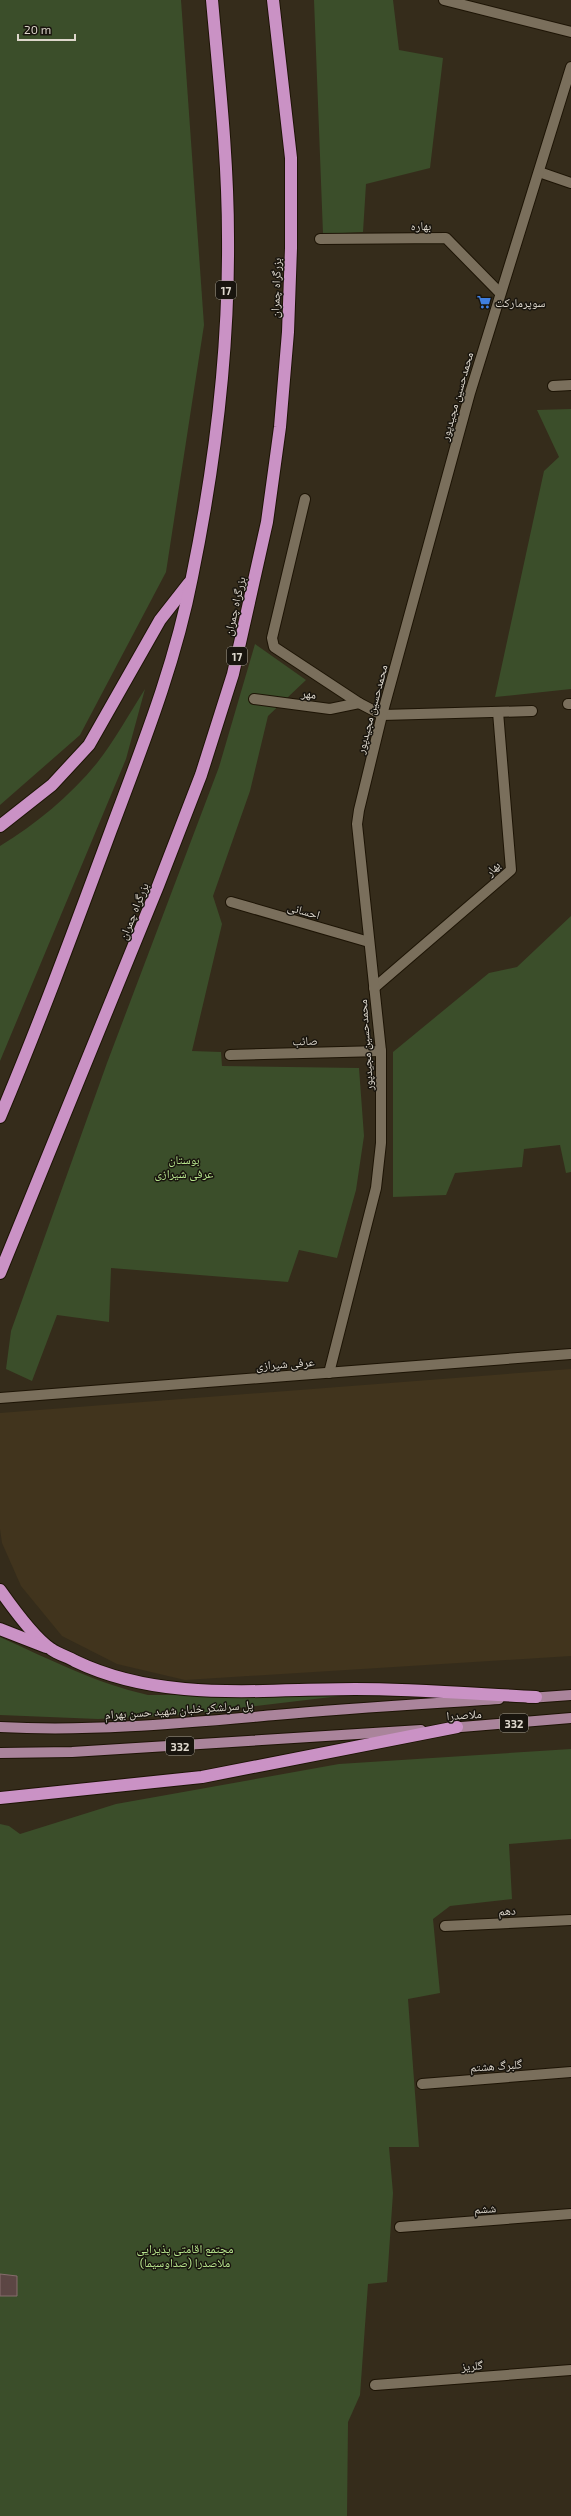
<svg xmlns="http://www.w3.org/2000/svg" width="571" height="2516" viewBox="0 0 571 2516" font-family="'Exo 2','Noto Naskh Arabic',sans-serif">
<rect width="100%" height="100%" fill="#352c1b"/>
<path fill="#41341d" d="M571 1369V1656L185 1680 117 1664 62 1636 21 1586 2 1543 0 1529V1413Z"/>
<g fill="#3b4e2a">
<path d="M0 0H181L204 325 166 572 80 735 0 805Z"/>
<path d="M314 0H393L399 50 443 58 430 168 366 184 363 232 323 234Z"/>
<path d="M571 409V689L495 697 544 471 559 457 537 410Z"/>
<path d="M255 644 306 680 268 716 250 791 213 896 222 924 192 1051 221 1052 222 1066 359 1068 364 1136 356 1190 337 1258 299 1250 288 1282 111 1268 109 1322 57 1315 32 1381 6 1369 11 1331 107 1063 219 767Z"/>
<path d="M145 689 126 759 0 1061V846C36 824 70 796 97 763 115 740 129 714 145 689Z"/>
<path d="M571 916V1172L566 1173 560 1145 524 1149 522 1167 455 1173 446 1195 393 1197V1052L489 973 517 967Z"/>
<path d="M0 1637C49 1659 95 1683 148 1695H348L181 1715 98 1719 0 1715Z"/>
<path d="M571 1749V1839L509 1844 512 1899 450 1906 433 1919 440 1993 408 1999 419 2147H389L393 2193 387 2282 368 2284 360 2395 348 2422 347 2516H0V1824L9 1826 20 1834 116 1804 339 1764Z"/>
</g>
<path fill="#5c4644" stroke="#866d6c" d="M0 2274 17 2276V2296H0Z"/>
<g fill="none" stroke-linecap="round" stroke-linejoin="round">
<defs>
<g id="street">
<path d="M444 0 571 32"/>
<path d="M539 172 571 183"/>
<path d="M320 239 446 238 500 293"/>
<path d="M553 386 571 385"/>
<path d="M305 499 272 638 274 647 359 703 382 715 532 711"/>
<path d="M254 699 330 709 359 703"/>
<path d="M568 704H571"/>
<path d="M231 902 369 942"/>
<path d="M374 988 511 870 498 712"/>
<path d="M230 1055 381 1051"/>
<path d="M329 1373 376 1188 381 1143V1051L357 824 359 810 382 715 470 393 571 67"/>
<path d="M0 1398 571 1354"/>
<path d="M445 1926 571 1920"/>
<path d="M422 2084 571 2072"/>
<path d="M400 2227 571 2214"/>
<path d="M375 2385 571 2370"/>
</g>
<g id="primary">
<path d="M529 1698 571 1695"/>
<path d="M0 1727C92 1732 184 1723 275 1715 350 1708 424 1704 499 1699"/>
<path d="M449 1728 571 1718"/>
<path d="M0 1753 72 1752 421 1730"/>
</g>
<g id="highway">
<path d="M0 826 52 785 89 745 160 620 189 583"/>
<path d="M0 1117C40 1022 75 927 111 830 142 747 175 665 192 577 215 465 229 351 228 237 228 158 219 79 212 0"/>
<path d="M0 1273 158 886 201 775 233 674 267 522 280 427 288 332 291 248V158L273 0"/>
<path d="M0 1590C12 1607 34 1638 51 1649 58 1654 68 1657 75 1661 162 1703 262 1689 355 1689 415 1689 476 1694 536 1697"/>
<path d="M0 1629 46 1647"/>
<path d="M0 1798 202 1777 457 1727"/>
</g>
</defs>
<use href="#street" stroke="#1d1405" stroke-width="12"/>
<use href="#primary" stroke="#1d1405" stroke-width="12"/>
<use href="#highway" stroke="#1d1405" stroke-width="14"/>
<use href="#street" stroke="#7a6f5c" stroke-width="10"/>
<use href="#primary" stroke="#aa849b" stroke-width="10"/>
<use href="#highway" stroke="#ca92c5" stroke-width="12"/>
</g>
<defs>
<symbol id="supermarket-bare" viewBox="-9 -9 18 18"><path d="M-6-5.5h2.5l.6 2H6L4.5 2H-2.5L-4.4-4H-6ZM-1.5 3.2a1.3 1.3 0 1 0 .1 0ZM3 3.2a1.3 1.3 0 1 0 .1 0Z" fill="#3f7fe0" stroke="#19150e" stroke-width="2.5" paint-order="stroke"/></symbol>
</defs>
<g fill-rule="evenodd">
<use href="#supermarket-bare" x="474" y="292" width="20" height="20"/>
</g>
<g text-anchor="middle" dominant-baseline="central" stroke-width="3" stroke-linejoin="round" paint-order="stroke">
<g fill="#19150e" stroke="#a29d93" stroke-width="1">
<rect x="216" y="281" width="20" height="18" rx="3"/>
<rect x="227" y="647" width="20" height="18" rx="3"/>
<rect x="500" y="1714" width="28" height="18" rx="3"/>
<rect x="166" y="1737" width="28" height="18" rx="3"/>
</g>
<g font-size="11" font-weight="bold" fill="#ddd7cc">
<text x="226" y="290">17</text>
<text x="237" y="656">17</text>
<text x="514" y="1723">332</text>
<text x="180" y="1746">332</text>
</g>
<g font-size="12" fill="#ddd7cc" stroke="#19150e">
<text transform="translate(421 225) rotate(-1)">بهاره</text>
<text transform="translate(275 288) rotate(-88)">بزرگراه چمران</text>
<text transform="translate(456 396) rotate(-74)">محمدحسین مجیدپور</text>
<text transform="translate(234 606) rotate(-77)">بزرگراه چمران</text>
<text transform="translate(309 693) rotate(8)">مهر</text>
<text transform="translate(371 709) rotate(-75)">محمدحسین مجیدپور</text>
<text transform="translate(492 868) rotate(-46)">بهار</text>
<text transform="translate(304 910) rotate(16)">احسانی</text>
<text transform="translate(133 911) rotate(-68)">بزرگراه چمران</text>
<text transform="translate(305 1040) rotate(-2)">صائب</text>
<text transform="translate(365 1045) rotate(-94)">محمدحسین مجیدپور</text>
<text transform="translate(285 1363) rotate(-4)">عرفی شیرازی</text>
<text transform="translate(179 1709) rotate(-4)">پل سرلشکر خلبان شهید حسن بهرام</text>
<text transform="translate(464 1714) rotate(-4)">ملاصدرا</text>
<text transform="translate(507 1910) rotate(-3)">دهم</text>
<text transform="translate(496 2065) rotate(-4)">گلبرگ هشتم</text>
<text transform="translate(485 2208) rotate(-4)">ششم</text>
<text transform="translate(472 2365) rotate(-4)">گلریز</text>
</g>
<g font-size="12" fill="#ddd7cc" stroke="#19150e" text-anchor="start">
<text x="495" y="302">سوپرمارکت</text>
</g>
<g font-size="12" fill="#b8e68e" stroke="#19150e">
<text x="184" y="1159">بوستان<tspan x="184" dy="14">عرفی شیرازی</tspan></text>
<text x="185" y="2248">مجتمع اقامتی پذیرایی<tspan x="185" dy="14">ملاصدرا (صداوسیما)</tspan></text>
</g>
</g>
<path d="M18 34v6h57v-6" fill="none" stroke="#ddd7cc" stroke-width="2"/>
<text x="24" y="34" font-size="12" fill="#ddd7cc" stroke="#19150e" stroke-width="3" paint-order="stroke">20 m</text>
</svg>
